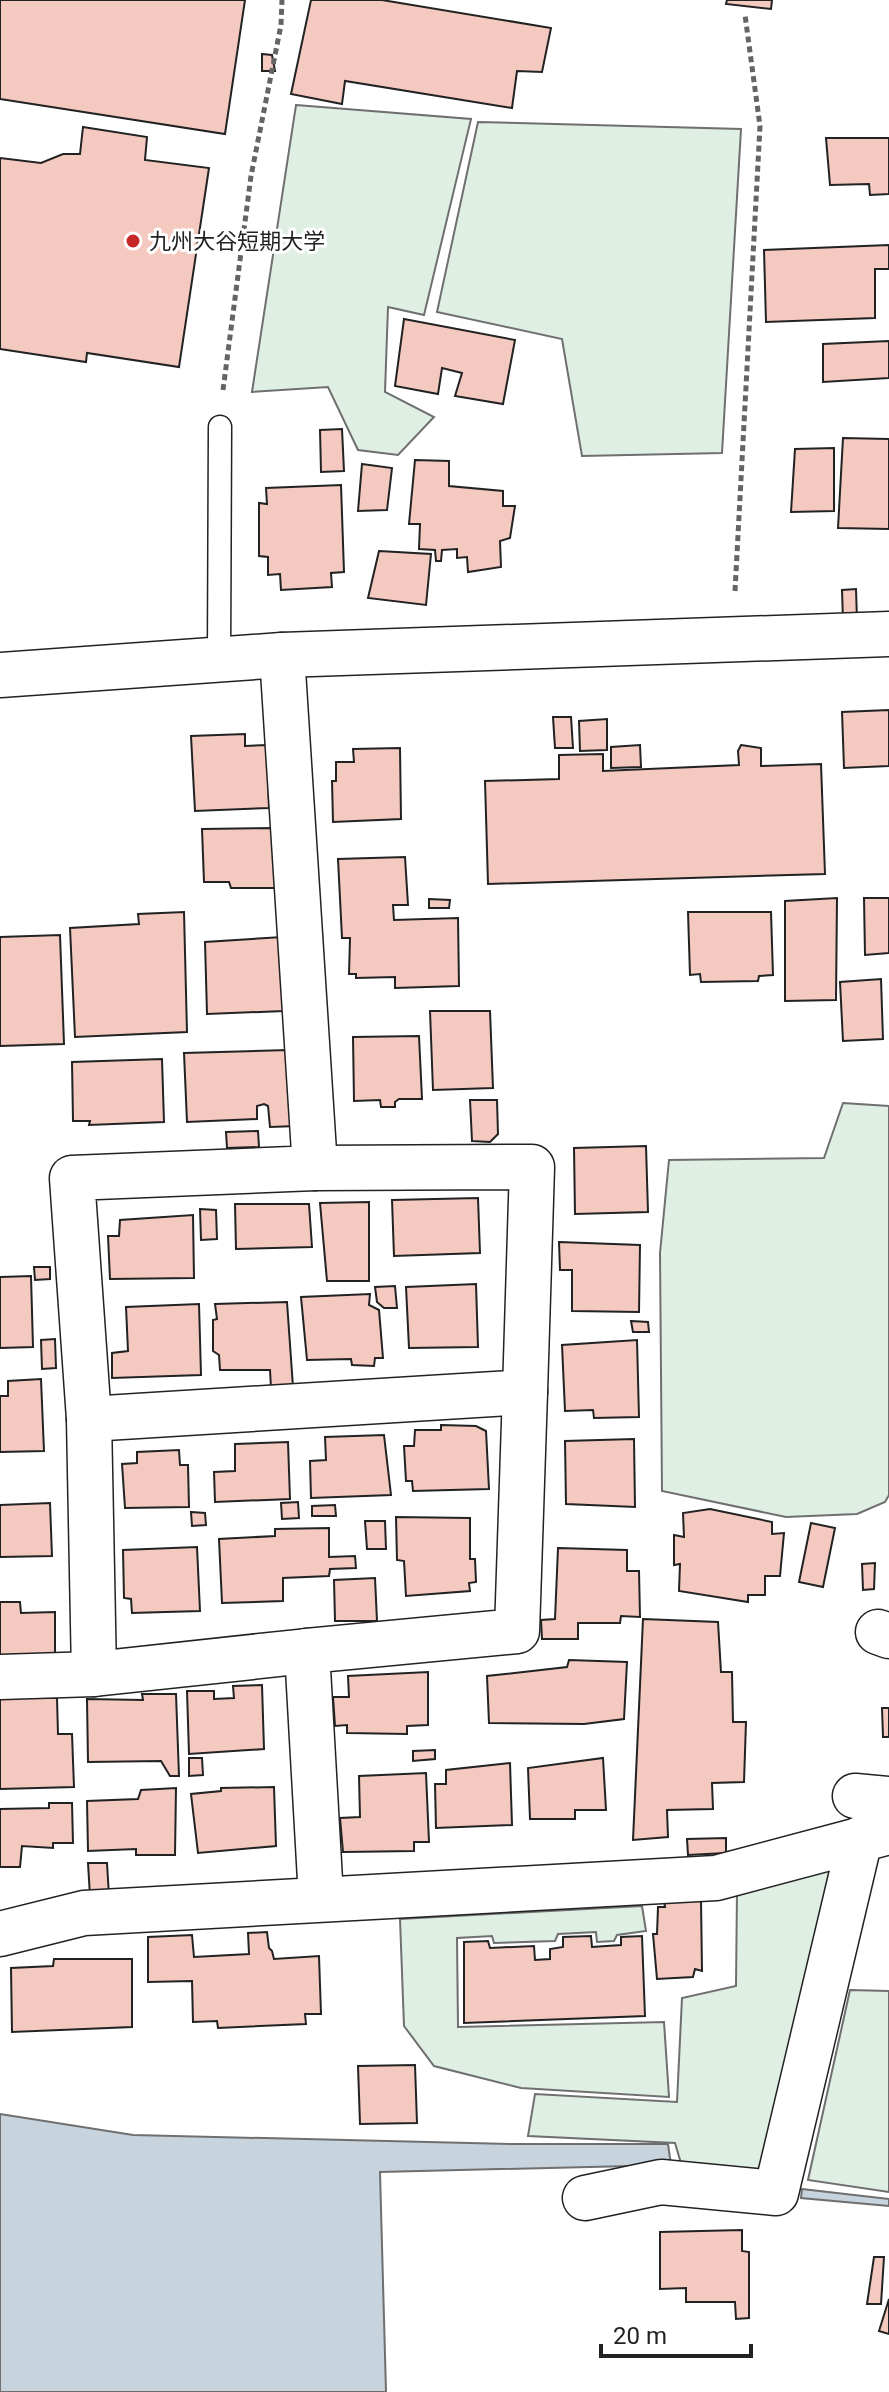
<svg xmlns="http://www.w3.org/2000/svg" width="889" height="2392" viewBox="0 0 889 2392" font-family="Roboto,'Noto Sans JP',sans-serif">
<rect width="100%" height="100%" fill="#fff"/>
<g fill="#e0efe3" stroke="#6f6f6f" stroke-width="2">
<path d="M296 105 471 119 424 315 388 307 385 392 434 417 398 455 358 450 328 387 252 392Z"/>
<path d="M478 122 741 129 722 453 582 456 562 339 437 312Z"/>
<path d="M843 1103 889 1106V1495L885 1502 857 1514 786 1517 662 1491 660 1253 669 1160 824 1158Z"/>
<path d="M835 1864 765 2182 683 2170 675 2143 528 2136 535 2094 677 2102 682 1998 736 1986 737 1889Z"/>
<path d="M642 1906 646 1931 617 1935 614 1941 597 1942 596 1932 558 1934 555 1941 494 1943 492 1936 457 1938 458 2027 664 2022 669 2097 521 2088 434 2066 404 2026 400 1919Z"/>
<path d="M850 1990 889 1991V2192L808 2180Z"/>
</g>
<g fill="#c7d3dd" stroke="#6f6f6f" stroke-width="2">
<path d="M0 2114 133 2135 513 2144H668L671 2165 380 2172 386 2392H0Z"/>
<path d="M802 2189 889 2199V2206L801 2198Z"/>
</g>
<g fill="#f3c9c0" stroke="#222" stroke-width="2">
<path d="M0 0H245L225 134 0 99Z"/>
<path d="M311 0H382L551 28 542 72 517 71 512 108 345 81 342 104 291 94Z"/>
<path d="M727 0H772L771 9 726 4Z"/>
<path d="M262 54 272 55 275 71H262Z"/>
<path d="M83 127 147 137 145 160 209 168 179 367 87 353 86 362 0 349V158L41 163 63 154H80Z"/>
<path d="M826 138H889V194L870 195 869 184 830 185Z"/>
<path d="M889 245V269H875V318L766 322 764 250Z"/>
<path d="M404 319 515 340 503 404 455 396 462 373 442 368 438 394 395 386Z"/>
<path d="M889 341V378L823 382V344Z"/>
<path d="M342 429 344 471 321 472 320 430Z"/>
<path d="M843 438 889 439V529L838 528Z"/>
<path d="M834 448V511L791 512 795 449Z"/>
<path d="M415 460 449 461V486L503 491V506H515L510 538 500 541 501 567 468 572 467 557 457 558V549L442 550 441 561H436L435 550 419 549 420 524H409Z"/>
<path d="M362 464 392 468 387 510 358 511Z"/>
<path d="M341 485 344 572 331 573 332 587 281 590 280 574 268 575V557L259 556V503L267 504 266 488Z"/>
<path d="M379 551 431 554 426 605 368 598Z"/>
<path d="M856 589 857 620 843 621 842 590Z"/>
<path d="M889 710V766L844 768 842 712Z"/>
<path d="M553 717H571L573 748H555Z"/>
<path d="M607 719V750L580 751 579 721Z"/>
<path d="M245 734V746L267 745 269 808 195 811 191 736Z"/>
<path d="M640 745 641 767 611 768V747Z"/>
<path d="M741 745 761 748V766L821 764 825 874 488 884 485 781 559 779V755L603 754V771L739 765 738 751Z"/>
<path d="M400 748 401 819 333 822 332 781H336V762H354L353 749Z"/>
<path d="M274 828 276 888H231L229 882H204L202 829Z"/>
<path d="M405 857 408 905H393L394 920 458 918 459 986 395 988V977L356 978V974H349L350 938H342L338 859Z"/>
<path d="M837 898 836 1000 785 1001V901Z"/>
<path d="M864 898H889V953L865 955Z"/>
<path d="M429 899 450 900 449 908H429Z"/>
<path d="M184 912 187 1032 75 1037 70 928 139 924 138 914Z"/>
<path d="M688 912H771L773 975 759 976 758 981 701 982 700 974 690 975Z"/>
<path d="M60 935 64 1044 0 1046V937Z"/>
<path d="M282 937 284 1011 207 1014 205 942Z"/>
<path d="M881 979 883 1039 843 1041 840 982Z"/>
<path d="M430 1011H490L493 1088 433 1090Z"/>
<path d="M419 1036 422 1099H399L395 1102V1107H381L380 1100 354 1101 353 1037Z"/>
<path d="M288 1050 297 1126 270 1127 268 1106 264 1104 257 1106V1119L187 1122 184 1053Z"/>
<path d="M162 1059 164 1122 89 1125 90 1121H73L72 1062Z"/>
<path d="M470 1100H497L498 1134 490 1142 472 1141Z"/>
<path d="M258 1131 259 1147 227 1148 226 1132Z"/>
<path d="M646 1146 648 1212 575 1214 574 1148Z"/>
<path d="M478 1198 480 1253 394 1256 392 1200Z"/>
<path d="M369 1202V1281H327L320 1203Z"/>
<path d="M235 1204H309L312 1247 236 1249Z"/>
<path d="M200 1209 216 1210 217 1239 201 1240Z"/>
<path d="M193 1215 194 1278 110 1279 108 1236H119L120 1220Z"/>
<path d="M559 1242 640 1245 639 1312 572 1311V1270H560Z"/>
<path d="M34 1267H50V1279L35 1280Z"/>
<path d="M31 1276 33 1347 0 1348V1277Z"/>
<path d="M476 1284 478 1347 409 1348 406 1287Z"/>
<path d="M395 1286 397 1308H384L377 1302 375 1287Z"/>
<path d="M370 1294 369 1305 379 1310 383 1358H375L374 1366 352 1365 351 1359 307 1360 301 1297Z"/>
<path d="M287 1302 293 1387 271 1388 270 1370H220L219 1355 213 1351V1320L217 1319 215 1304Z"/>
<path d="M199 1304 201 1375 112 1378V1353L128 1351 126 1307Z"/>
<path d="M631 1321 648 1322 649 1332H633Z"/>
<path d="M55 1339 56 1368 42 1369 41 1340Z"/>
<path d="M637 1340 639 1417 594 1418 593 1410 565 1411 562 1345Z"/>
<path d="M41 1379 44 1451 0 1452V1396H8V1381Z"/>
<path d="M441 1425 476 1426 486 1431 489 1489 413 1491 412 1481H406L404 1446H414L415 1430H441Z"/>
<path d="M384 1435 391 1495 311 1498 310 1461 326 1460 325 1437Z"/>
<path d="M634 1439 635 1507 566 1504 565 1441Z"/>
<path d="M288 1442 290 1499 215 1502 214 1472 235 1471V1444Z"/>
<path d="M179 1450 180 1465H188L189 1507 125 1508 122 1464 137 1463V1452Z"/>
<path d="M298 1502 299 1518 282 1519 281 1503Z"/>
<path d="M50 1503 52 1556 0 1557V1505Z"/>
<path d="M335 1505 336 1516H312V1506Z"/>
<path d="M710 1509 772 1522V1534L784 1533 780 1576H765V1595H748V1602L679 1591 680 1564 674 1565V1535L684 1537 683 1513Z"/>
<path d="M191 1512 205 1513 206 1525 192 1526Z"/>
<path d="M396 1517 470 1518V1559H475L476 1582 469 1583 470 1591 406 1596 404 1561 397 1560Z"/>
<path d="M365 1521H385L386 1549H367Z"/>
<path d="M811 1523 835 1528 823 1587 799 1582Z"/>
<path d="M329 1528V1557L355 1556 356 1568 330 1569 329 1576 283 1578V1601L222 1603 219 1539 275 1536V1529Z"/>
<path d="M197 1547 200 1611 132 1613 131 1599 124 1598 123 1550Z"/>
<path d="M558 1548 627 1550V1571H639L640 1617 621 1616 620 1623H578V1639H542L541 1620 555 1619Z"/>
<path d="M875 1563 874 1589 863 1590 862 1564Z"/>
<path d="M375 1578 377 1621H335L334 1580Z"/>
<path d="M0 1602H20L21 1613 55 1612V1657L0 1658Z"/>
<path d="M643 1619 718 1622 721 1672H732L733 1722H746L744 1782 712 1783 713 1809 667 1810 668 1837 633 1840Z"/>
<path d="M569 1660 627 1662 624 1719 584 1724 489 1723 487 1676 567 1667Z"/>
<path d="M428 1672V1725L407 1726V1734L347 1733V1725L335 1726 333 1697H349L348 1676Z"/>
<path d="M262 1685 264 1749 189 1754 187 1691H214V1699L234 1698 233 1686Z"/>
<path d="M142 1694H176L179 1776H170L161 1761 88 1762 87 1699 143 1700Z"/>
<path d="M0 1698H57L58 1734H72L74 1787 0 1789Z"/>
<path d="M882 1708H889V1737H883Z"/>
<path d="M435 1750V1759L413 1761V1751Z"/>
<path d="M189 1758H202L203 1775 189 1776Z"/>
<path d="M603 1758 606 1810H575V1819H530L528 1768Z"/>
<path d="M510 1763 512 1825 436 1828 435 1784H446V1770Z"/>
<path d="M426 1773 429 1842H414V1851L343 1852 340 1818 360 1817 359 1776Z"/>
<path d="M274 1787 276 1846 198 1853 191 1794 221 1791V1788Z"/>
<path d="M176 1788 175 1855H136V1849L88 1851 87 1801 138 1799 141 1790Z"/>
<path d="M49 1803H72L73 1843H53V1848L22 1846 20 1867H0V1809L49 1808Z"/>
<path d="M726 1838V1853L688 1855 687 1839Z"/>
<path d="M88 1863H107L109 1896H90Z"/>
<path d="M664 1900H701L702 1971 695 1969 693 1977 657 1979 653 1934H657L658 1907H665Z"/>
<path d="M267 1932 269 1948 272 1951 274 1959 319 1956 321 2014H305L306 2024 218 2028 217 2021 193 2022 192 1981 148 1982V1937L192 1935 194 1957 249 1954 248 1933Z"/>
<path d="M591 1936 592 1947 621 1945V1937L642 1936 645 2016 464 2023V1942L488 1941 490 1948 534 1946 535 1960 550 1959V1949L563 1947V1937Z"/>
<path d="M54 1959H132V2027L12 2032 11 1968 53 1966Z"/>
<path d="M415 2065 417 2123 360 2124 358 2066Z"/>
<path d="M742 2230V2251L749 2252V2318L736 2319 735 2302H686V2288L660 2289V2232Z"/>
<path d="M874 2257H884L881 2304H867Z"/>
<path d="M889 2299V2334L879 2331Z"/>
</g>
<g fill="none" stroke-linecap="round" stroke-linejoin="round">
<defs>
<path id="service" d="M219 658 220 427"/>
<g id="minor">
<path d="M0 675 282 655 889 634"/>
<path d="M89 1419 525 1392 532 1167 315 1168"/>
<path d="M878 1632 889 1636"/>
<path d="M94 1674 307 1651"/>
<path d="M0 1677 94 1674 89 1419 72 1178 315 1168 282 655"/>
<path d="M855 1796 889 1799"/>
<path d="M321 1898 307 1651 517 1631 525 1392"/>
<path d="M0 1934 84 1913 716 1878 889 1832"/>
<path d="M585 2198 661 2182 776 2193 860 1839"/>
</g>
</defs>
<use href="#service" stroke="#222" stroke-width="25"/>
<use href="#minor" stroke="#222" stroke-width="47"/>
<g stroke="#646464" stroke-width="5" stroke-dasharray="6 4" stroke-linecap="butt">
<path d="M223 390 251 176 281 25 282 0"/>
<path d="M735 591 760 126 745 15"/>
</g>
<use href="#service" stroke="#fff" stroke-width="22"/>
<use href="#minor" stroke="#fff" stroke-width="44"/>
</g>
<circle fill="#c62828" stroke="#fff" stroke-width="3" cx="133" cy="241" r="8"/>
<g text-anchor="middle" dominant-baseline="central" stroke-width="6" stroke-linejoin="round" paint-order="stroke">
<g font-size="22" fill="#222" stroke="#fff" text-anchor="start">
<text x="149" y="241">九州大谷短期大学</text>
</g>
</g>
<path d="M601 2344v12h150v-12" fill="none" stroke="#222222" stroke-width="4"/>
<text x="613" y="2344" font-size="24" fill="#222222" stroke="#ffffff" stroke-width="6" paint-order="stroke">20 m</text>
</svg>
